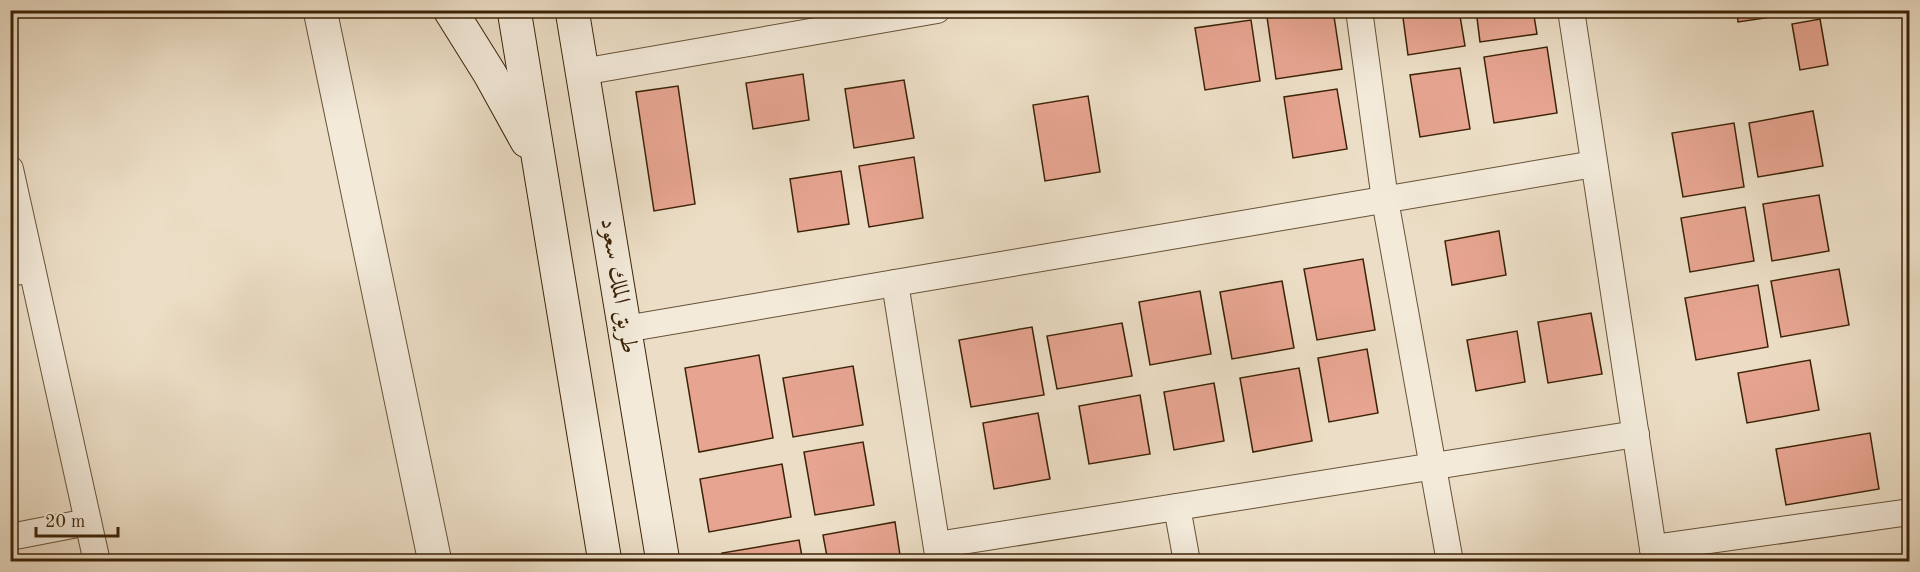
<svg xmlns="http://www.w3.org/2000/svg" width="1920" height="572" viewBox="0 0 1920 572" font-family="'Old Standard TT',Amiri,serif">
<rect width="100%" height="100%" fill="#ecdec6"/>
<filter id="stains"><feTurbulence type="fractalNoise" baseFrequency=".00333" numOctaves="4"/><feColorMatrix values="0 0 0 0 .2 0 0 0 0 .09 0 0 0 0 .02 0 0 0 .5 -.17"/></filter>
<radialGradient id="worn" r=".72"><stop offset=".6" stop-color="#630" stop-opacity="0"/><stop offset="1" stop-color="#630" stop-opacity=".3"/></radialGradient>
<g fill="#e7a591" stroke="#3c2307" stroke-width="1.5">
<path d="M1266 10H1333L1342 69 1276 79Z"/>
<path d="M1402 10H1459L1465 46 1408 55Z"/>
<path d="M1476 10H1533L1537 34 1480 42Z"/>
<path d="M1737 10H1791V14L1738 22Z"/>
<path d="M1820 19 1828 65 1800 70 1792 24Z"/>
<path d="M1251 20 1260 81 1205 90 1195 28Z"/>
<path d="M1547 47 1557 113 1494 123 1484 57Z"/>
<path d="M1460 68 1470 129 1420 137 1410 75Z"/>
<path d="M803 74 809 120 753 129 746 83Z"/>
<path d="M904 80 914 138 854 148 845 89Z"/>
<path d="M678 86 695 204 654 211 636 92Z"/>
<path d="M1337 89 1347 149 1293 158 1284 97Z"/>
<path d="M1088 96 1100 172 1045 181 1033 105Z"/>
<path d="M1813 111 1823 166 1758 177 1749 123Z"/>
<path d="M1734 123 1744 187 1683 197 1672 133Z"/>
<path d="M914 157 923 218 869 227 859 166Z"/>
<path d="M841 171 849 224 798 232 790 179Z"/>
<path d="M1819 195 1829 251 1772 261 1763 204Z"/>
<path d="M1745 207 1754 261 1690 272 1681 218Z"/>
<path d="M1499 231 1506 275 1452 285 1445 241Z"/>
<path d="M1363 259 1375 330 1317 340 1304 269Z"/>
<path d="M1839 269 1849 325 1781 337 1771 281Z"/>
<path d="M1282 281 1294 348 1232 359 1220 292Z"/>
<path d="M1758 285 1768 347 1696 360 1685 298Z"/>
<path d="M1200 291 1211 354 1150 365 1139 302Z"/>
<path d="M1591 313 1602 374 1548 383 1538 322Z"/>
<path d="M1122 323 1132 376 1057 389 1047 336Z"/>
<path d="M1032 327 1044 395 971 407 959 340Z"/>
<path d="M1517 331 1525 382 1476 391 1467 340Z"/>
<path d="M1367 349 1378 413 1329 422 1318 358Z"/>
<path d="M759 355 773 438 699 452 685 368Z"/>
<path d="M1810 360 1819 410 1747 423 1738 373Z"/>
<path d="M853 366 863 425 793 437 783 378Z"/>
<path d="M1299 368 1312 441 1253 452 1240 378Z"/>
<path d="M1214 383 1224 441 1174 450 1164 392Z"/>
<path d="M1140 395 1150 454 1089 464 1079 406Z"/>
<path d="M1038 413 1050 479 994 489 983 423Z"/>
<path d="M1870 433 1879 489 1786 505 1776 449Z"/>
<path d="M863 442 874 505 815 515 804 452Z"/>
<path d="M782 464 791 517 709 532 700 479Z"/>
<path d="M895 522 901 562H828L823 535Z"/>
<path d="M799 540 803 562H723L722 553Z"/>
</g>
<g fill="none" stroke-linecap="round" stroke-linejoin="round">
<defs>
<g id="minor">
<path d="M1359 10 1385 200 1450 562"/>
<path d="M1571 10 1655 562"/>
<path d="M582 72 937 10"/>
<path d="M10 169 97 562"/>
<path d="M10 273 32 269"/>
<path d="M895 283 939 561"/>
<path d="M625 329 1594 164"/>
<path d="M1177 507 1187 562"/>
<path d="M10 537 88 522"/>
<path d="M937 545 1636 434"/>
<path d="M1653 548 1910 512"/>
</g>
<path id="tertiary" d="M320 10 435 562"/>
<g id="secondary">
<path d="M450 10 490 74 527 141"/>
<path d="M514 10 605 562"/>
<path d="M572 10 663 562"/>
</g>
</defs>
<use href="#minor" stroke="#685237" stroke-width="28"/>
<use href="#tertiary" stroke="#685237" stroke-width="35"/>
<use href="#secondary" stroke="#3c2307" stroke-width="35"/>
<use href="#minor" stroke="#f3eada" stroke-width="26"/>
<use href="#tertiary" stroke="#f3eada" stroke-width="33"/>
<use href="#secondary" stroke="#f3eada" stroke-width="33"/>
</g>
<g text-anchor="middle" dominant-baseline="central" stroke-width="6" stroke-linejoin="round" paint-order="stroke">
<g font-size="24" fill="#3c2307" stroke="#f3eada">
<text transform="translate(618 286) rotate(81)">طريق الملك سعود</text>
</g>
</g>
<rect width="1920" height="572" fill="none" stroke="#ecdec6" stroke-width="36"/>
<rect x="12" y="12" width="1896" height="548" fill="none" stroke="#3c2307" stroke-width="3"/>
<rect x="18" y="18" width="1884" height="536" fill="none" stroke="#3c2307" stroke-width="1.5"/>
<path d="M36 527v9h82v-9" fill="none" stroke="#3c2307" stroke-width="3"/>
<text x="45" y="527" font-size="18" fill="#3c2307" stroke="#f3eada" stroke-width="4.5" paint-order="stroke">20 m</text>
<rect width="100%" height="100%" filter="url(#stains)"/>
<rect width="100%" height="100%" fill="url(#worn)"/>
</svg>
